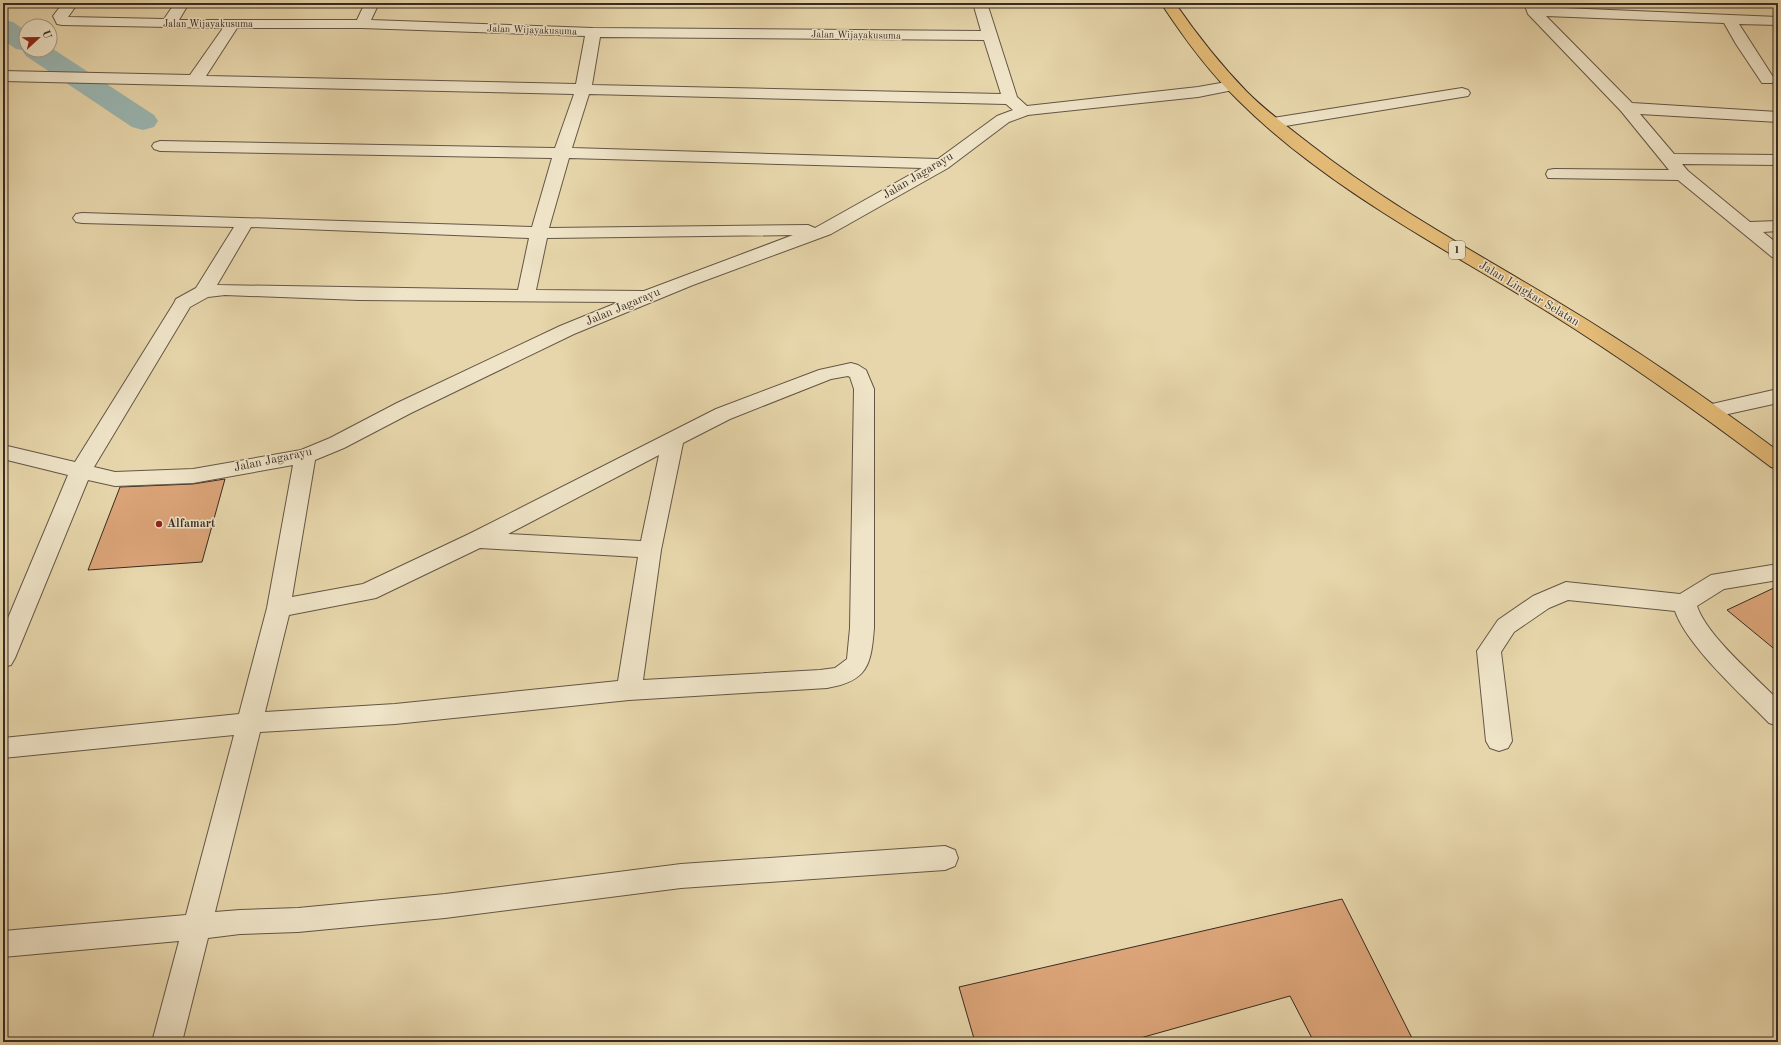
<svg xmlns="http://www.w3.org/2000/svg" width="1781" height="1045" viewBox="0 0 1781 1045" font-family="'Old Standard TT',serif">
<rect width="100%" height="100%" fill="#e7d6ab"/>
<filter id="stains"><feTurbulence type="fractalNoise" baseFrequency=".005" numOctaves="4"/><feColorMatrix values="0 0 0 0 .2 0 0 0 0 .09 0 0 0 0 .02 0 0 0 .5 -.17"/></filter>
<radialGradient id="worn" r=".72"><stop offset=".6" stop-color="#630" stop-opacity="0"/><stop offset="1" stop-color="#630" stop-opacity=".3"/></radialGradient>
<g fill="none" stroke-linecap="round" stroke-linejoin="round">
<path fill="#9ab7b3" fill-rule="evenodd" d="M3 20 13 22 26 31V50H50V47L154 115 158 121 154 127 143 130 132 127 26 56 22 50 16 49 3 40Z"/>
</g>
<g fill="#dba478" stroke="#392b23">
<path d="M225 479 202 562 88 570 120 487 193 484Z"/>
<path d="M1778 586V652L1727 610Z"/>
<path d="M1342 899 1414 1042H1314L1290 996 1126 1042H975L959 987Z"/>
</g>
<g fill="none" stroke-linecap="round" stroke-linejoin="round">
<defs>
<g id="minor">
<path d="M63 3H78L68 17 164 19 175 3H189L179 20H357L365 3H379L371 20 593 28 981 31 973 3H987L1017 97 1027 106 1198 87 1232 81 1238 83 1240 86 1238 89 1198 97 1046 113 1028 115 1009 122 948 168 831 234 693 285 574 334 411 413 344 448 315 460 292 597 363 584 469 534 716 409 819 370 851 363 858 365 866 370 874 389V628C871 665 868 681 827 688L629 700 395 724 260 732 215 912 240 910 298 908 445 894 681 864 945 846 955 850 958 858 955 866 945 870 681 888 445 918 298 932 240 934 208 938 182 1042H152L179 941 3 957V931L186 915 234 735 3 758V738L239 714 267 608 293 465 193 483 115 486 88 480 15 658 11 665 3 667V630L68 475 3 459V445L75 462 174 303 176 299 196 288 234 227 82 223 76 222 73 218 76 214 82 213 532 227 552 158 160 151 154 149 152 146 154 143 160 141 555 148 574 94 3 81V71L190 75 223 28 62 25 57 24 53 16ZM237 28H362L585 36 576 84 206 76ZM600 37 984 40 1001 94 592 85ZM589 94 1006 104 1013 110 997 116 938 159 572 148ZM569 158 922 168 815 228 808 225 549 228ZM251 227 529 238 518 290 217 285ZM793 235 644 291 536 290 547 238ZM225 295 359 300 619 302 560 326 397 403 330 438 301 450 193 469 115 472 94 467 190 307 208 297ZM848 376 850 377 854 389 850 628 847 659 835 668 820 670 643 680 661 550 683 443 730 419 831 379ZM659 455 641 541 508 534ZM480 548 638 557 618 681 395 704 265 712 289 615 376 598Z"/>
<path d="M1524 3H1538L1539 7 1778 17V25L1739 24 1775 80 1772 83H1762L1736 44 1724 23 1546 16 1632 103 1778 112V122L1640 114 1674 154 1778 155V165L1682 164 1688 171 1750 222 1778 221V231L1763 232 1778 244V258L1772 257 1678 180 1548 178 1546 174 1548 170 1554 169 1669 170 1621 111 1528 14Z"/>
<path d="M1462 88 1468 90 1470 93 1468 96 1273 128 1267 126 1265 123 1267 120 1273 118Z"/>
<path d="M1778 389V403L1710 418 1703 416 1700 411 1703 406Z"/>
<path d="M1778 564V580L1724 589 1697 606C1707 636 1755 676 1778 700V726L1769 723C1742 695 1687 646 1675 611L1568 600 1549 608 1514 632 1501 652 1512 741 1508 748 1499 751 1490 748 1486 741 1477 651 1498 620 1533 596 1566 582 1680 594 1711 575Z"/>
</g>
<path id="highway" d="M1161 3H1175C1197 35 1220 64 1247 92 1266 111 1289 128 1311 145 1389 206 1477 253 1561 304 1636 349 1708 399 1778 451V469L1771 467C1698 412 1625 360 1548 312 1444 248 1325 187 1238 100 1208 71 1184 38 1161 3Z"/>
</defs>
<use href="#minor" stroke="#645645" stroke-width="2"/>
<use href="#highway" stroke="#392b23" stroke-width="2"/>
<use href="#minor" fill="#efe4c8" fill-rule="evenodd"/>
<use href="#highway" fill="#e4bb76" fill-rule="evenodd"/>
</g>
<circle fill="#8f2418" stroke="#efe4c8" stroke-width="1.5" cx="159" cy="524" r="4"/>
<g text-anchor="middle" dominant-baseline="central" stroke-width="3" stroke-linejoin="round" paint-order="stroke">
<g font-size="10" fill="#392b23" stroke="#efe4c8">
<text x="208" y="24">Jalan Wijayakusuma</text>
<text transform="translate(532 30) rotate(2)">Jalan Wijayakusuma</text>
<text transform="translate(856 35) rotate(1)">Jalan Wijayakusuma</text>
</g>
<rect fill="#efe4c8" stroke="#706254" stroke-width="1" x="1449" y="241" width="16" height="18" rx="3"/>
<g font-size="11" font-weight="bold" fill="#392b23">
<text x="1457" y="250">1</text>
</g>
<g font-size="12" fill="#392b23" stroke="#efe4c8">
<text transform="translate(918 176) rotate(-31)">Jalan Jagarayu</text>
<text transform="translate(1529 294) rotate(31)">Jalan Lingkar Selatan</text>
<text transform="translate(623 307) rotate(-23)">Jalan Jagarayu</text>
<text transform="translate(273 460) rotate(-12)">Jalan Jagarayu</text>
</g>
<g font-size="12" font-weight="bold" fill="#392b23" stroke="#efe4c8" text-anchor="start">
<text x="167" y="524">Alfamart</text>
</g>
</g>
<rect width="1781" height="1045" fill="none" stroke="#e7d6ab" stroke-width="16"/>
<rect x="4" y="4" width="1773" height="1037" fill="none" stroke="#392b23" stroke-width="2"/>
<rect x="8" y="8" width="1765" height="1029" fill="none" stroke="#392b23"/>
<g transform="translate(38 38) rotate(68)"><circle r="19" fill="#efe4c8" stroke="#a69a86"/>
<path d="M0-3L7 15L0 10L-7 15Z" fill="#8f2418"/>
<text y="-6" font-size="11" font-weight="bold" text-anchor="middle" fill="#392b23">U</text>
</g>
<rect width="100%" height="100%" filter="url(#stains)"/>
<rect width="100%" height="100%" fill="url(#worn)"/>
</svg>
